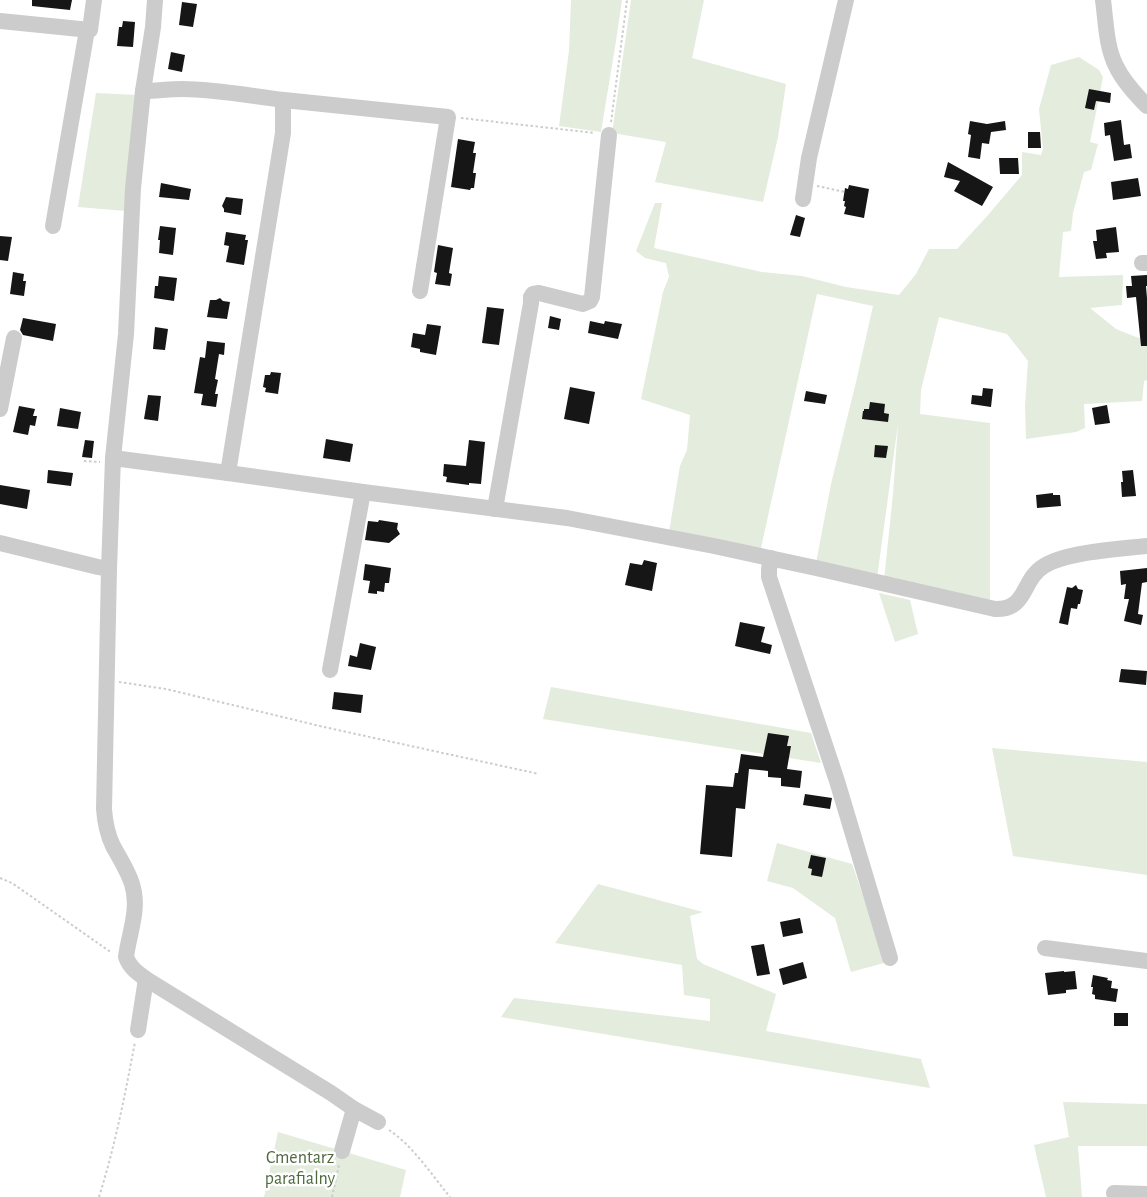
<svg xmlns="http://www.w3.org/2000/svg" width="1147" height="1197" viewBox="0 0 1147 1197" font-family="'Alegreya Sans',sans-serif">
<rect width="100%" height="100%" fill="#fff"/>
<g fill="#e3ecdd">
<path d="M571 0H622L616 41 601 132 559 126 569 51Z"/>
<path d="M631 0H704L692 58 786 84 778 137 763 202 655 182 666 142 612 133Z"/>
<path d="M1079 57 1099 70 1103 77 1090 142 1098 144 1091 170 1084 172 1073 213 1071 231 1063 232 1059 277 1123 275 1122 305 1090 308 1116 329 1136 337 1147 340V380L1144 381 1142 401 1084 404 1085 428 1076 432 1026 439 1025 406 1028 361 1007 334 939 317 921 390 920 414 990 423V604L884 580 893 494 898 424 877 578 816 563 831 484 856 382 873 306 817 294 761 548 669 532 680 466 687 450 690 415 641 399 663 292 669 277 666 263 645 258 636 251 655 203H662L654 248 762 272 802 276 846 287 899 295 916 274 929 249H957L988 215 1022 175V152L1041 155 1043 149 1039 109 1051 65Z"/>
<path d="M96 93 137 95 126 211 78 207Z"/>
<path d="M879 593 910 600 918 634 895 642Z"/>
<path d="M551 687 811 733 821 763 543 719Z"/>
<path d="M992 748 1147 762V875L1013 856Z"/>
<path d="M777 843 852 864 868 910 884 963 851 972 835 918 793 888 767 881Z"/>
<path d="M598 884 703 912 690 916 697 959 703 964 776 994 766 1031 921 1059 930 1088 501 1017 514 998 710 1021V999L684 995 682 965 555 943Z"/>
<path d="M1063 1102 1147 1104V1146H1078L1082 1197H1046L1034 1145 1069 1137Z"/>
<path d="M278 1132 406 1170 400 1197H264Z"/>
</g>
<g fill="#161616">
<path d="M32 0H72L70 10 32 6Z"/>
<path d="M182 2 197 4 193 27 179 25Z"/>
<path d="M123 21 135 22 133 47 117 46 119 27H122Z"/>
<path d="M171 52 185 55 182 72 168 69Z"/>
<path d="M1089 89 1111 93 1110 103 1096 101 1094 110 1085 108Z"/>
<path d="M1121 120 1124 145 1130 144 1132 158 1114 161 1110 135 1105 136 1104 123Z"/>
<path d="M970 121 987 124 1005 121 1006 130 991 132 989 144 982 143 980 159 968 157 971 135 968 134Z"/>
<path d="M1028 132H1040L1041 148H1028Z"/>
<path d="M458 139 475 142 473 153H476L473 173H476L474 188H471L470 190 451 187Z"/>
<path d="M999 158H1018L1019 174H1000Z"/>
<path d="M948 162 993 187 982 206 954 191 960 181 944 177Z"/>
<path d="M1138 178 1141 196 1113 200 1111 182Z"/>
<path d="M161 183 191 189 189 200 159 197Z"/>
<path d="M849 185 869 189 864 218 844 214 846 207 844 206 845 201H843L845 188 848 189Z"/>
<path d="M226 197 243 199 241 215 224 212V209L222 206Z"/>
<path d="M796 215 805 218 800 237 790 235Z"/>
<path d="M160 226 176 228 173 255 159 253 160 240H158Z"/>
<path d="M1116 227 1119 252 1106 253 1107 258 1096 259 1093 241H1097L1096 230Z"/>
<path d="M226 232 246 235 245 240H248L244 265 226 262 229 246 224 245Z"/>
<path d="M0 236 12 237 8 261 0 260Z"/>
<path d="M438 245 453 248 449 273 452 274 450 286 435 284 437 273 434 272Z"/>
<path d="M13 272 24 274 23 281H26L24 296 10 294Z"/>
<path d="M1147 275V286H1146L1147 298V346H1141L1136 297 1127 298 1126 286H1132L1131 276Z"/>
<path d="M159 276 177 278 174 301 154 298 155 286H158Z"/>
<path d="M220 298 223 301 230 302 227 319 207 317 210 300H216Z"/>
<path d="M487 307 504 309 499 345 482 343Z"/>
<path d="M550 316 561 319 559 330 548 328Z"/>
<path d="M23 318 56 324 53 341 23 335 20 330Z"/>
<path d="M590 321 604 324 605 321 622 324 618 339 588 333Z"/>
<path d="M427 324 441 326 436 355 420 352V349L411 347 413 333 425 335Z"/>
<path d="M155 327 168 329 165 350 153 349Z"/>
<path d="M207 341 225 343 224 355 219 354 215 379 218 380 215 394H218L216 407 201 405 203 394 194 393 200 357 205 358Z"/>
<path d="M271 372 281 373 278 394 265 392 266 388 263 387 265 375H270Z"/>
<path d="M570 387 595 392 589 424 564 419Z"/>
<path d="M983 388 993 389 991 407 971 404 972 395 982 396Z"/>
<path d="M806 391 827 395 825 404 804 401Z"/>
<path d="M148 395 161 396 158 421 144 419Z"/>
<path d="M870 402 885 404 884 413 889 414 888 422 862 419 863 411H864V409H869Z"/>
<path d="M1107 405 1110 423 1095 425 1092 408Z"/>
<path d="M19 406 35 409 33 416H37L35 426 30 425 28 435 13 432Z"/>
<path d="M60 408 81 412 78 429 57 426Z"/>
<path d="M326 439 353 444 350 462 323 458Z"/>
<path d="M85 440 94 441 92 458 82 457Z"/>
<path d="M469 440 485 442 481 484 469 483V485L446 482 447 477 443 476 444 464 466 466Z"/>
<path d="M875 445 888 446 886 458 874 457Z"/>
<path d="M48 470 73 473 71 486 47 483Z"/>
<path d="M1133 470 1136 496 1122 497 1121 482H1123L1122 471Z"/>
<path d="M0 485 30 490 27 509 0 504Z"/>
<path d="M1053 493V495H1060L1061 506 1037 508 1036 495Z"/>
<path d="M379 520 398 523 397 529 400 534 389 543 365 540 368 521 378 522Z"/>
<path d="M644 560 657 563 652 591 625 585 630 563 642 565Z"/>
<path d="M365 564 391 568 389 583H385L384 592 377 591V594L368 593 370 581 363 580Z"/>
<path d="M1147 568V582L1142 583 1138 614 1143 615 1141 625 1124 621 1129 599H1124L1126 584 1121 585 1120 571Z"/>
<path d="M1076 585 1078 589 1083 590 1080 604H1078L1077 609 1071 608 1068 625 1059 623 1067 587 1072 588Z"/>
<path d="M740 622 765 627 761 642 772 645 770 654 735 646Z"/>
<path d="M360 643 376 647 371 670 348 666 350 655 357 657Z"/>
<path d="M1121 669 1147 671 1146 685 1119 682Z"/>
<path d="M334 692 363 695 361 713 332 709Z"/>
<path d="M768 733 789 736 787 746H791L787 769 802 771 800 788 781 786V778L768 777V771L749 769 745 809 736 808 732 857 700 854 706 785 733 787 735 773H738L741 754 763 757Z"/>
<path d="M805 794 832 798 830 809 803 805Z"/>
<path d="M811 855 826 858 822 877 811 875 812 869 808 868Z"/>
<path d="M800 918 803 933 783 937 780 922Z"/>
<path d="M764 944 770 974 757 976 751 946Z"/>
<path d="M803 962 807 978 783 985 779 969Z"/>
<path d="M1064 971V972L1075 971 1077 989 1066 990V993L1048 995 1045 973Z"/>
<path d="M1093 975 1108 978 1107 980 1112 981 1111 988 1118 989 1116 1002 1095 999V995L1092 994 1093 987H1091Z"/>
<rect x="1114" y="1013" width="14" height="13"/>
</g>
<g fill="none" stroke-linecap="round" stroke-linejoin="round">
<g stroke="#ccc" stroke-width="2" stroke-dasharray="2.5 2.5" stroke-linecap="butt">
<path d="M461 118 595 133"/>
<path d="M611 122 627 0"/>
<path d="M817 186 845 192"/>
<path d="M84 461 100 462"/>
<path d="M119 682 166 689 324 727 539 774"/>
<path d="M0 878 12 883 112 953"/>
<path d="M389 1130C414 1147 431 1174 450 1197"/>
<path d="M99 1197C115 1146 125 1095 135 1042"/>
<path d="M332 1197 339 1165"/>
</g>
<g stroke="#ccc" stroke-width="16">
<path d="M155 0 153 27 143 91 133 188 126 334 113 458 109 569 104 809C105 822 107 834 113 846 120 859 128 871 132 884 140 909 129 933 126 957 130 968 138 973 146 979L331 1093 354 1109 378 1122"/>
<path d="M1103 0C1106 22 1106 46 1116 66 1123 81 1135 94 1147 106"/>
<path d="M0 21 90 30 94 0"/>
<path d="M143 91C156 91 169 89 182 89 216 89 250 96 284 100 339 106 394 111 448 117L420 291"/>
<path d="M803 199 809 158 846 0"/>
<path d="M53 226 87 30"/>
<path d="M1142 263H1147"/>
<path d="M0 409 14 338"/>
<path d="M113 458 228 473 363 492 567 518 714 546 816 568 995 609C1028 610 1021 580 1044 566 1067 552 1119 549 1147 546"/>
<path d="M228 473 283 133V100"/>
<path d="M495 509 531 303V297L533 294 539 293 583 304 590 301 592 297 609 135"/>
<path d="M0 543 98 567 109 569"/>
<path d="M771 558 769 569V577L837 781 890 958"/>
<path d="M330 670 363 492"/>
<path d="M1045 948 1147 961"/>
<path d="M138 1030 146 979"/>
<path d="M342 1151 354 1109"/>
<path d="M1114 1193 1147 1194"/>
</g>
</g>
<g text-anchor="middle" dominant-baseline="central" stroke-width="5" stroke-linejoin="round" paint-order="stroke">
<g font-size="18" fill="#4c6a3d" stroke="#fff">
<text x="300" y="1158">Cmentarz<tspan x="300" dy="21">parafialny</tspan></text>
</g>
</g>
</svg>
